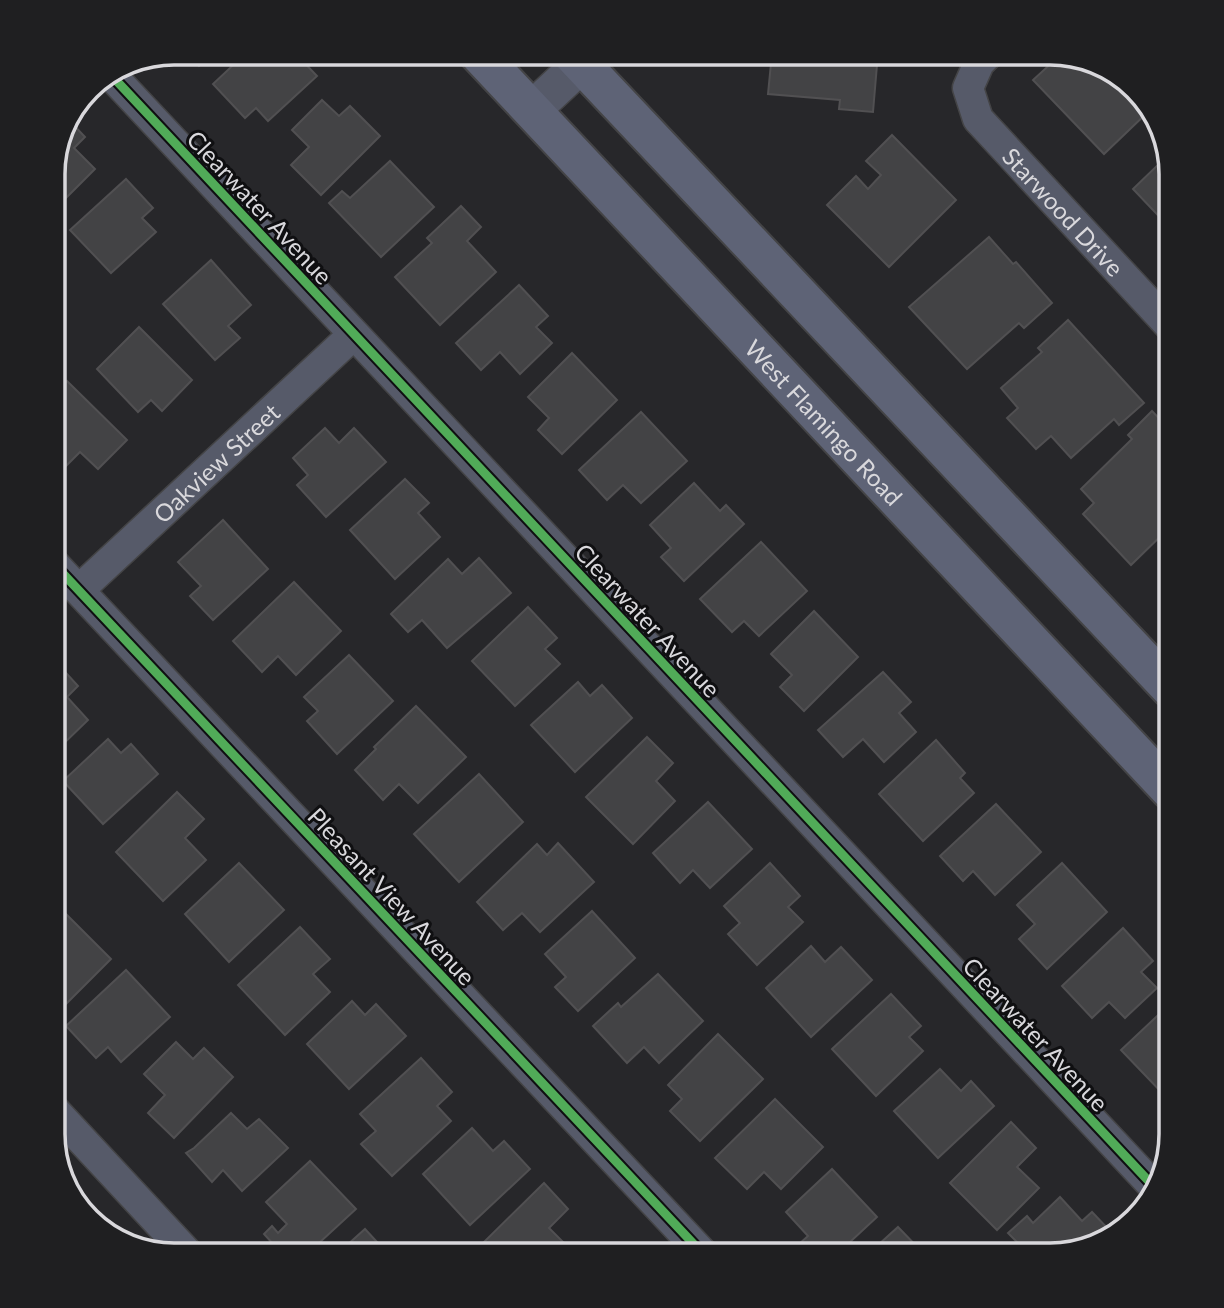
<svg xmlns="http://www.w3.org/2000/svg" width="1224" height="1308" viewBox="0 0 1224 1308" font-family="Lato,sans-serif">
<rect width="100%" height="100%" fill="#27272a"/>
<g fill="#434345" stroke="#515052" stroke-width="2">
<path d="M186 53H214L199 66Z"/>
<path d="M246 53H295L317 76 268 121 256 108 245 118 213 84Z"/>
<path d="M772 53H878L873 112 839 109 840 100 768 94Z"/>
<path d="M1058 57 1065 63 1072 57 1104 65 1146 100 1150 110 1104 154 1033 80Z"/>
<path d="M322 100 339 116 350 106 380 136 321 195 291 165 309 147 292 130Z"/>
<path d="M67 118 85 137 74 148 95 169 53 211V166Z"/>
<path d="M892 135 956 200 889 267 827 205 856 176 868 189 881 175 866 161Z"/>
<path d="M1166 157 1171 174V229L1133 189Z"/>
<path d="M390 161 434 207 381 257 329 203 342 191 350 198Z"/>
<path d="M126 179 153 208 142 218 156 232 111 273 70 230Z"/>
<path d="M461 206 481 227 467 241 496 272 440 325 395 277 432 243 427 238Z"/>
<path d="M989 237 1013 264 1016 262 1052 303 1024 328 1019 323 967 369 909 307Z"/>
<path d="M211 260 251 305 228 326 240 338 215 360 163 304Z"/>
<path d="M519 285 548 316 536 327 552 343 520 374 500 352 481 370 456 343Z"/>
<path d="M1068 320 1144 403 1119 425 1114 419 1071 458 1051 436 1036 449 1007 418 1018 408 1001 388 1042 352 1038 348Z"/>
<path d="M139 327 192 380 162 411 151 400 138 412 97 369Z"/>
<path d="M572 353 617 400 562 454 538 430 549 418 528 397Z"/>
<path d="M67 381 127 440 98 469 80 452 63 469 53 459V395Z"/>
<path d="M1152 411 1171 431V526L1131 565 1083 514 1094 503 1081 489 1132 439 1128 435Z"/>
<path d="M641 412 687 461 641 503 623 485 607 500 579 470Z"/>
<path d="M325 428 339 443 354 428 386 462 326 517 297 485 308 475 293 458Z"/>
<path d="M405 479 429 503 418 513 440 537 395 579 350 530Z"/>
<path d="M694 483 720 511 726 505 744 524 684 581 661 557 671 548 650 525Z"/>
<path d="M223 520 268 569 213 620 190 596 201 586 178 562Z"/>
<path d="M761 542 807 591 759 636 744 621 732 632 700 599Z"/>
<path d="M479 558 511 593 447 648 422 620 408 632 391 614 448 559 462 574Z"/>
<path d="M1171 579V601L1161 590Z"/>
<path d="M294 582 341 631 296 675 278 656 262 672 233 641Z"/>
<path d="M528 607 557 638 545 649 560 664 515 706 472 661Z"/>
<path d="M814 611 858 657 804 711 780 687 792 675 771 654Z"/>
<path d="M349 655 393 701 337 754 307 721 318 711 304 697Z"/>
<path d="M56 662 78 686 67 697 88 720 53 754V665Z"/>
<path d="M883 672 911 702 899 713 916 732 884 762 863 739 843 757 818 730Z"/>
<path d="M578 682 590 696 602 685 632 718 575 772 531 725Z"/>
<path d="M416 706 466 757 418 803 399 784 383 800 355 770 376 749 374 747Z"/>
<path d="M647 737 673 763 656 781 675 801 633 844 586 797Z"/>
<path d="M108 739 121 753 131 744 158 774 103 824 63 781Z"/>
<path d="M936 740 965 773 960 778 974 793 923 841 879 794Z"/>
<path d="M479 774 523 822 459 882 414 834Z"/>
<path d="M177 792 204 819 185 838 206 860 163 901 116 852Z"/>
<path d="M708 802 752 849 710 888 693 870 680 883 653 853Z"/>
<path d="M996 804 1041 852 995 895 973 871 963 881 940 856Z"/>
<path d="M558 843 594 882 540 932 522 913 503 930 477 902 537 844 547 855Z"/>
<path d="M239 863 284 910 229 962 185 914Z"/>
<path d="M770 863 800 896 788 907 803 922 757 965 728 934 740 923 724 906Z"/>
<path d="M1062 863 1107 912 1047 969 1019 939 1035 924 1017 905Z"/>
<path d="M592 911 635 958 578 1011 555 987 566 977 545 954Z"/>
<path d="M65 913 111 959 56 1014 53 1011V926Z"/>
<path d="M300 927 330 959 313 974 330 992 285 1035 238 985Z"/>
<path d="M1123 928 1153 961 1141 972 1157 988 1125 1018 1109 1002 1092 1018 1062 986Z"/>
<path d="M811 946 825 962 841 947 872 980 811 1037 766 988Z"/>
<path d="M126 970 170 1017 121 1062 108 1047 96 1058 66 1026Z"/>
<path d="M658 974 703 1021 659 1063 644 1047 627 1063 593 1026 618 1003 621 1007Z"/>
<path d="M891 994 921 1026 909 1037 923 1051 876 1096 832 1049Z"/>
<path d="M352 1001 365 1015 376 1004 406 1036 349 1089 307 1044Z"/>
<path d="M1171 1003V1089L1165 1096 1121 1050Z"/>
<path d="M718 1034 763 1079 700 1141 670 1111 682 1099 668 1085Z"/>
<path d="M176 1042 193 1059 204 1048 233 1077 174 1138 148 1113 165 1095 144 1074Z"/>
<path d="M421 1058 452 1092 437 1106 451 1121 392 1176 361 1144 376 1131 360 1114Z"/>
<path d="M940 1069 961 1091 971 1081 994 1106 938 1158 894 1111Z"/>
<path d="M775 1099 823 1147 781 1189 764 1172 747 1189 715 1158Z"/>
<path d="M231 1113 247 1129 259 1119 288 1148 242 1191 223 1170 212 1182 186 1153 194 1148Z"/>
<path d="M1011 1122 1036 1148 1017 1167 1039 1188 997 1230 950 1183Z"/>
<path d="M472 1128 493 1151 504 1141 530 1169 470 1225 423 1174Z"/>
<path d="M310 1161 356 1209 306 1255H283L264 1234 272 1226 278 1233 287 1224 266 1202Z"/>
<path d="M832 1169 877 1217 836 1255H810L799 1244 808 1236 786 1212Z"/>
<path d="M544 1183 568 1209 549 1228 570 1249 564 1255H494L482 1244Z"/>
<path d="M1060 1197 1082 1221 1092 1212 1113 1234 1050 1255H1030L1008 1233 1027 1216 1033 1223Z"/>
<path d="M898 1227 925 1255H867Z"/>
<path d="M365 1229 389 1255H336Z"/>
</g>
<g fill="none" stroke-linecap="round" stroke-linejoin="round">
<defs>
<g id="minor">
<path id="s1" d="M989 53 979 63 968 88 978 119 1171 327"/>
<path d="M112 76 1157 1190"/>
<path d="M53 563 704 1255"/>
<path id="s2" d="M79 590 353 335"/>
<path d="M53 1109 189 1255"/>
</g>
<path id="tertiary" d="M532 110 593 53"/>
<g id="primary">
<path id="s3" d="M478 53 1171 791"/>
<path d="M571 53 1171 689"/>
</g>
</defs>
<use href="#minor" stroke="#444446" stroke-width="33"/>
<use href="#tertiary" stroke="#444446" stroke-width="40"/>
<use href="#primary" stroke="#444446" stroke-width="42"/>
<use href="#minor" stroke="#565a69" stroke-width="30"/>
<use href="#tertiary" stroke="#565a69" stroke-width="37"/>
<use href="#primary" stroke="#5e6376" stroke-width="38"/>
<defs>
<g id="cycleway">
<path d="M112 76 1157 1190"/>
<path d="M53 563 704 1255"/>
</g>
</defs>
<use href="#cycleway" stroke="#0f0f11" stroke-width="13"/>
<use href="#cycleway" stroke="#51ab58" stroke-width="9"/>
</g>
<g text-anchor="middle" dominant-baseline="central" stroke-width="6" stroke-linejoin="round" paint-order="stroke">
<g font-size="24" fill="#d9d8dc" stroke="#0f0f11">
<text transform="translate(260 207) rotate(47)">Clearwater Avenue</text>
<text stroke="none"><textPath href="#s1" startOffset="200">Starwood Drive</textPath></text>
<text stroke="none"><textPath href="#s3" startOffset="506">West Flamingo Road</textPath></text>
<text stroke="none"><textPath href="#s2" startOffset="187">Oakview Street</textPath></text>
<text transform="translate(648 620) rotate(47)">Clearwater Avenue</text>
<text transform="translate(392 896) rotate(47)">Pleasant View Avenue</text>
<text transform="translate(1036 1034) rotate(47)">Clearwater Avenue</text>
</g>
</g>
<path d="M0 0H1224V1308H0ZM174 65H1050A109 109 0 0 1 1159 174V1134A109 109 0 0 1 1050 1243H174A109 109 0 0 1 65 1134V174A109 109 0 0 1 174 65Z" fill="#1f1f21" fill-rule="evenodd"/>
<path fill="none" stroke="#d9d8dc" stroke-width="3.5" d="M174 65H1050A109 109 0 0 1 1159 174V1134A109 109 0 0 1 1050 1243H174A109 109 0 0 1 65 1134V174A109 109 0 0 1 174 65Z"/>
</svg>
